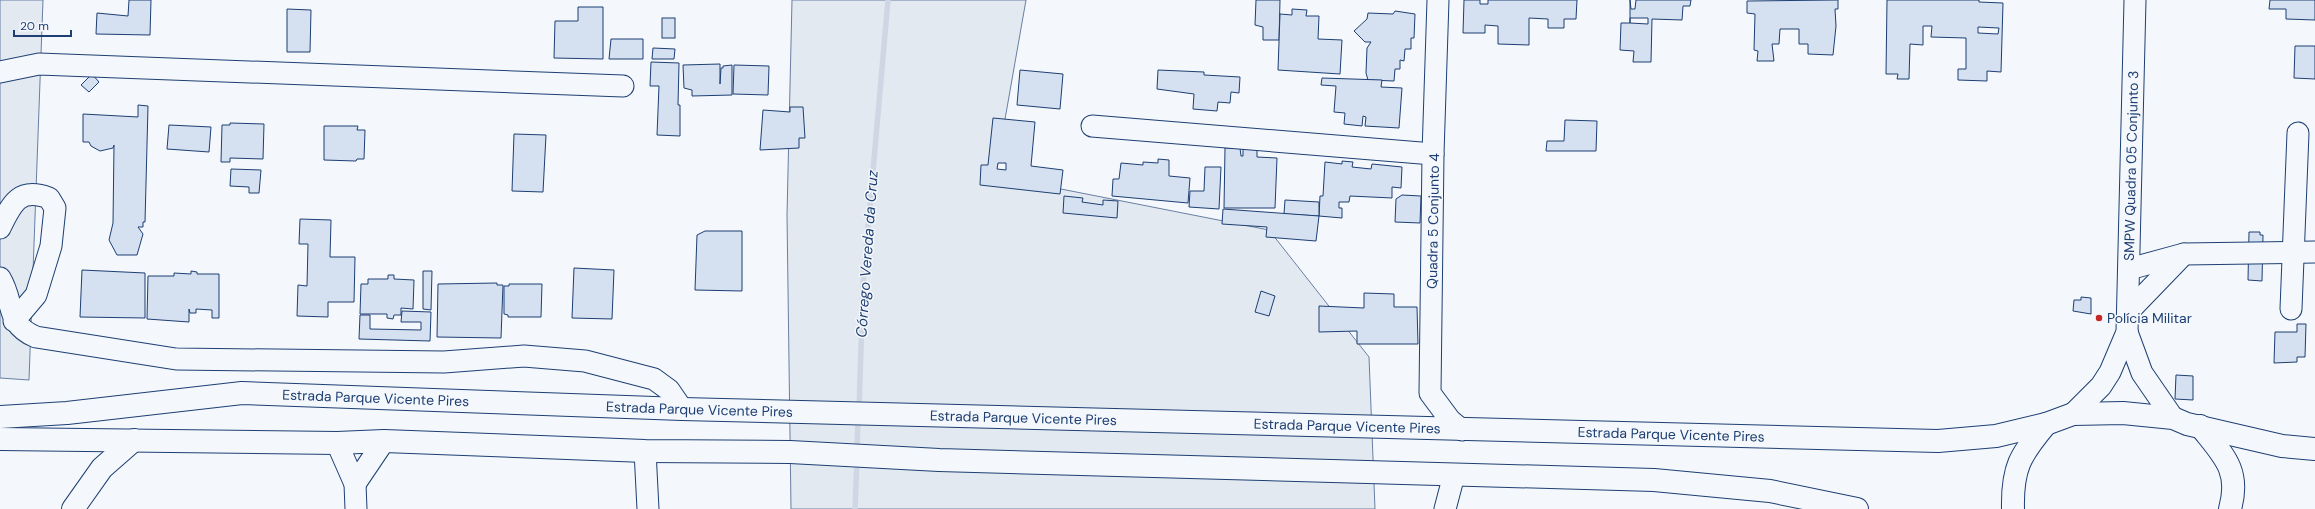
<svg xmlns="http://www.w3.org/2000/svg" width="2315" height="509" viewBox="0 0 2315 509" font-family="'DM Sans',sans-serif">
<rect width="100%" height="100%" fill="#f4f7fb"/>
<g fill="#e3e9f0" stroke="#687fa3">
<path d="M0 0H43L29 380 0 378Z"/>
<path d="M792 0H1026L995 176 1269 230 1369 357 1375 509H791L787 215Z"/>
</g>
<g fill="none" stroke-linecap="round" stroke-linejoin="round">
<g stroke="#cfd7e4" stroke-width="5.5">
<path d="M859 409 863 285 888 0"/>
<path d="M857 451 858 417"/>
<path d="M855 509 857 459"/>
</g>
</g>
<g fill="#d5e0f0" stroke="#1d3f73" fill-rule="evenodd">
<path d="M129 0H151L150 35 96 34 97 13 128 16Z"/>
<path d="M1256 0H1280L1279 40H1263V27L1255 25Z"/>
<path d="M1464 0H1480V4H1488V0H1577L1576 19H1564V28H1548V19L1529 18V45L1498 44V26L1485 25V33H1463Z"/>
<path d="M1630 0 1631 9H1635L1636 0H1691L1690 6H1683L1682 20 1652 19 1651 62H1633L1634 51 1620 50 1621 23H1630ZM1630 18H1648V24L1630 23Z"/>
<path d="M1838 0V9H1835L1836 26 1833 55 1808 54V44H1799V29H1780L1779 44H1772L1774 61H1757L1758 51 1754 50 1755 14 1747 13V1Z"/>
<path d="M1887 0H1979V2L2003 3 2001 72 1987 71V81L1958 80V69H1966V38L1931 37 1932 26H1923V45L1910 44 1909 79H1897L1898 74H1886ZM1978 27 1999 28 1998 34 1978 33Z"/>
<path d="M2270 0H2315V20L2286 19V9H2269Z"/>
<path d="M578 7H603V59L554 58 555 21H578Z"/>
<path d="M287 9 311 10 310 52H287Z"/>
<path d="M1292 9 1307 10 1306 16H1319L1318 39 1342 40 1340 74 1278 70 1280 14 1292 15Z"/>
<path d="M1395 11 1415 14 1414 38H1411V49H1405L1404 61 1400 60V69H1395L1394 81 1368 80 1366 73 1367 48 1371 42H1365L1354 31 1367 19 1368 13 1393 14Z"/>
<rect x="662" y="18" width="13" height="20"/>
<path d="M611 39H643V59H609Z"/>
<path d="M2295 46H2315V79L2294 78Z"/>
<path d="M653 48 675 49 674 59H652Z"/>
<path d="M651 62 679 63 678 105H680V136L657 135 659 86H650Z"/>
<path d="M720 64V84L721 68H723V66L732 65V95L692 96V90L684 88 683 65Z"/>
<path d="M734 65 769 66 768 95 733 94Z"/>
<path d="M1020 70 1063 74 1060 109 1017 105Z"/>
<path d="M1158 70 1204 72V75L1240 77 1239 93 1231 92 1230 103 1218 102 1217 111 1193 109 1194 94 1157 89Z"/>
<path d="M92 74 99 82 89 92 81 85Z"/>
<path d="M1322 78 1382 80 1381 87 1402 88 1399 128 1365 126 1366 117 1363 116 1362 126 1344 124 1345 113 1334 112 1336 86 1321 85Z"/>
<path d="M138 105 148 106 145 222H143V227H138L143 234 137 255H117L109 240 113 223 114 145 113 148 100 151 91 146 89 142H83V114L138 117Z"/>
<path d="M790 107H803L805 138H799V148L760 150 763 110 790 112Z"/>
<path d="M993 118 1035 122 1031 166 1063 170 1060 194 980 185 981 165H988ZM998 163H1006V170L997 169Z"/>
<path d="M1565 120 1597 121 1596 151H1546L1547 141H1564Z"/>
<path d="M230 123 264 124 263 159 230 158V162H221L222 125H230Z"/>
<path d="M169 125 211 127 209 152 167 149Z"/>
<path d="M324 126H358L357 130H365L364 159H357L356 161 324 160Z"/>
<path d="M514 134 546 135 543 192 512 191Z"/>
<path d="M1225 148H1240L1241 156H1243V148L1257 149V157L1277 158 1275 208H1224Z"/>
<path d="M1158 159 1169 160V176L1190 178 1188 203 1112 196 1113 179H1119L1121 163 1143 165V162L1158 163Z"/>
<path d="M1342 161 1353 162 1352 167 1371 169 1372 164 1402 167 1401 188 1392 187V198L1350 196 1349 202H1339V208H1342V218L1319 216 1320 196H1323L1325 162 1342 164Z"/>
<path d="M1205 167H1221L1219 209 1189 207 1190 191H1204Z"/>
<path d="M231 169 261 170 259 193H249V187L230 186Z"/>
<path d="M1402 195 1421 196 1420 223 1395 222 1396 199Z"/>
<path d="M1064 196 1083 198 1082 202 1103 205V200L1118 201 1117 218 1063 213Z"/>
<path d="M1285 200 1319 202V216L1284 214Z"/>
<path d="M1223 209 1319 216 1316 241 1266 237 1267 227 1222 224Z"/>
<path d="M300 219 331 220 330 257H355L354 302H328V317L297 316 298 285 307 286 308 244H299Z"/>
<path d="M705 231H742V291L695 290 697 235Z"/>
<path d="M2249 232H2260V235H2263L2262 281 2248 280Z"/>
<path d="M574 268 614 270 612 319 572 318Z"/>
<path d="M82 270 145 273V318L80 317Z"/>
<path d="M191 271 197 272V274H219V318H212V310L196 309V313H190L189 309V322L147 319 148 276H174V273L191 274Z"/>
<path d="M423 271H432L431 310 423 309Z"/>
<path d="M388 275H394V279L414 280 413 309 401 308V315H394L393 319 387 318V314H360L361 284H368V279H388Z"/>
<path d="M497 283V285H503L501 338 437 337 438 284Z"/>
<path d="M509 284H542L541 317H508V315L504 314V286H509Z"/>
<path d="M1261 291 1275 296 1269 316 1255 312Z"/>
<path d="M1364 293 1394 294V307H1417L1418 344H1357V331L1319 332V306L1364 308Z"/>
<path d="M2081 297 2091 298V314L2073 311 2074 300H2081Z"/>
<path d="M402 311 431 312 430 341 359 339 360 315H370V329L421 330V322H401Z"/>
<path d="M2297 324H2306L2305 357H2297V362L2274 363 2275 332H2297Z"/>
<path d="M2176 375 2193 376V400L2175 399Z"/>
</g>
<g fill="none" stroke-linecap="round" stroke-linejoin="round">
<defs>
<g id="minor">
<path d="M1438 0 1433 154 1430 393 1450 420 1462 430"/>
<path d="M0 72 39 64 623 86"/>
<path d="M1092 126 1433 154"/>
<path d="M0 228C12 203 19 187 49 198L55 208 51 246 36 295 14 321"/>
<path d="M2129 269 2184 254 2315 252"/>
<path d="M0 278C15 303 5 324 36 337L176 359 444 362 524 356 585 361 654 379 669 390 682 409"/>
<path d="M2291 309 2298 133"/>
<path d="M2129 311 2184 254"/>
<path d="M2127 332 2142 373 2173 418"/>
<path id="s1" d="M2073 414 2101 386 2110 372 2127 332 2135 0"/>
<path d="M337 443 355 484 356 509"/>
<path d="M645 451 648 509"/>
<path d="M355 484 384 441"/>
<path d="M1445 509 1454 475"/>
</g>
<g id="major">
<path id="s2" d="M0 417 67 413 242 393 682 409 1938 441 1996 436 2046 424 2073 414 2123 413 2173 418 2187 424 2282 446 2315 449"/>
<path d="M2200 426C2223 455 2241 470 2230 509"/>
<path d="M0 439 337 443 384 441 645 451 790 452 939 460 1654 480 1770 491 1857 509"/>
<path d="M73 509 102 468 134 440"/>
<path d="M2013 509C2012 468 2020 455 2046 424"/>
</g>
</defs>
<use href="#minor" stroke="#1d3f73" stroke-width="23"/>
<use href="#major" stroke="#1d3f73" stroke-width="24"/>
<use href="#minor" stroke="#f4f7fb" stroke-width="21"/>
<use href="#major" stroke="#f4f7fb" stroke-width="22"/>
</g>
<circle fill="#c62828" stroke="#f4f7fb" stroke-width="1.5" cx="2099" cy="318" r="4"/>
<g text-anchor="middle" dominant-baseline="central" stroke-width="3" stroke-linejoin="round" paint-order="stroke">
<g font-size="14" fill="#1d3f73" stroke="#f4f7fb">
<text stroke="none"><textPath href="#s1" startOffset="266">SMPW Quadra 05 Conjunto 3</textPath></text>
<text transform="translate(1433 221) rotate(-89)">Quadra 5 Conjunto 4</text>
<text stroke="none"><textPath href="#s2" startOffset="377">Estrada Parque Vicente Pires</textPath></text>
<text stroke="none"><textPath href="#s2" startOffset="701">Estrada Parque Vicente Pires</textPath></text>
<text stroke="none"><textPath href="#s2" startOffset="1025">Estrada Parque Vicente Pires</textPath></text>
<text stroke="none"><textPath href="#s2" startOffset="1349">Estrada Parque Vicente Pires</textPath></text>
<text stroke="none"><textPath href="#s2" startOffset="1673">Estrada Parque Vicente Pires</textPath></text>
</g>
<g font-size="14" fill="#1d3f73" stroke="#f4f7fb" text-anchor="start">
<text x="2107" y="318">Polícia Militar</text>
</g>
<g font-size="15" font-style="italic" fill="#1d3f73" stroke="#f4f7fb">
<text transform="translate(867 254) rotate(-86)">Córrego Vereda da Cruz</text>
</g>
</g>
<path d="M14 30v6h57v-6" fill="none" stroke="#1d3f73" stroke-width="2"/>
<text x="20" y="30" font-size="12" fill="#1d3f73" stroke="#f4f7fb" stroke-width="3" paint-order="stroke">20 m</text>
</svg>
